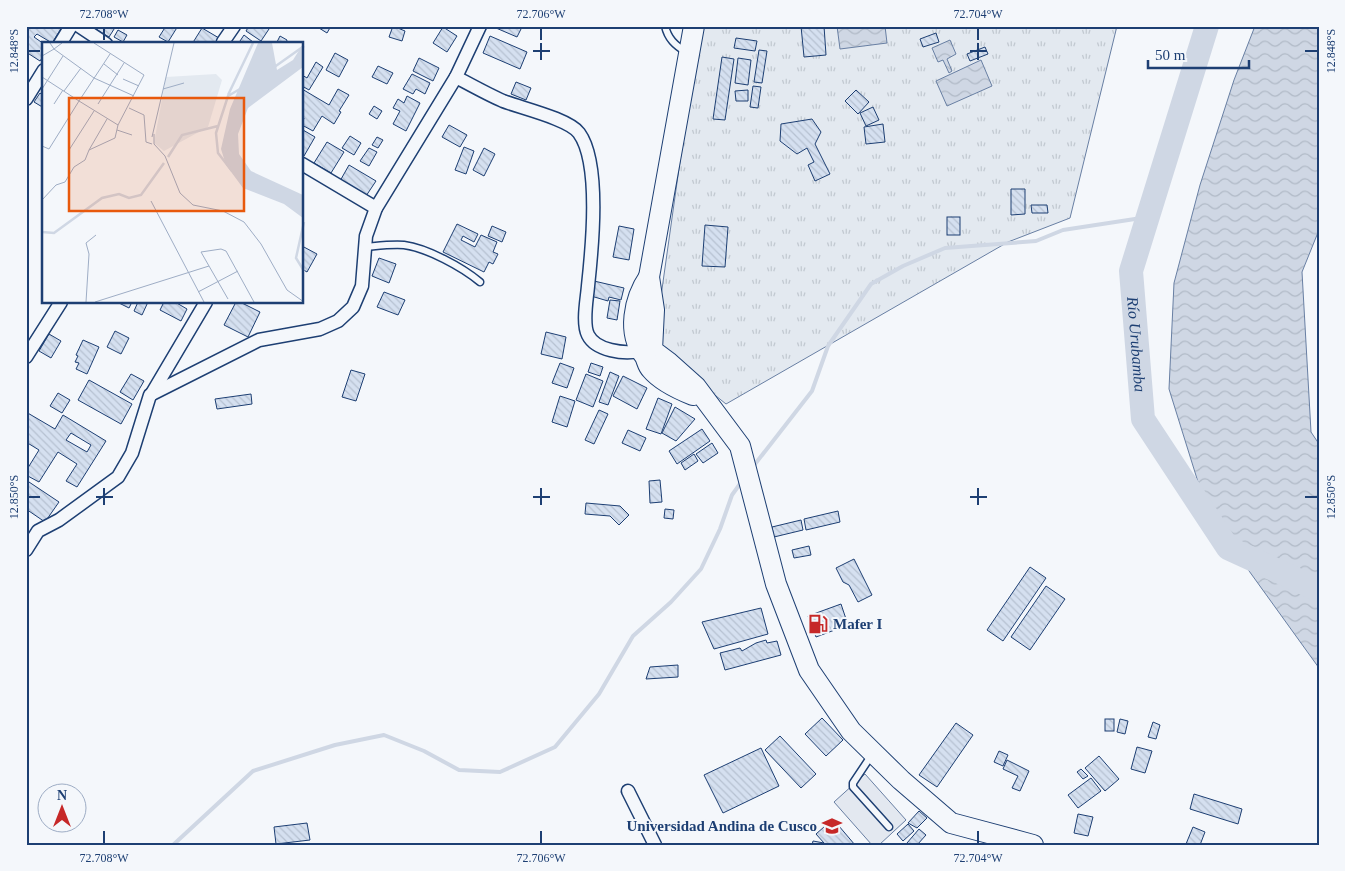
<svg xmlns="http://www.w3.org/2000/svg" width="1345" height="871" viewBox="0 0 1345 871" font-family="Georgia,serif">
<defs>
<pattern id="park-tufts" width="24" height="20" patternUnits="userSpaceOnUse" patternTransform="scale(1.25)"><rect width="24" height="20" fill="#e3e9f0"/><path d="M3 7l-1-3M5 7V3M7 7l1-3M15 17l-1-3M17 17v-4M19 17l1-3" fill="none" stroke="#c2c9d1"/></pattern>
<pattern id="water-waves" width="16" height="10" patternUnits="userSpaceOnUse" patternTransform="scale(1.25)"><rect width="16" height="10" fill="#cfd7e4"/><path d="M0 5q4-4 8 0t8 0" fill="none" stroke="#b1bac7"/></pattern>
<pattern id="building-back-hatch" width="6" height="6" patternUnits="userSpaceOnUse" patternTransform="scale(1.25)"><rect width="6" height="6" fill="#d5e0f0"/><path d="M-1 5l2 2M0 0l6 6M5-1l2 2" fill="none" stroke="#b6c1d1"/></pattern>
</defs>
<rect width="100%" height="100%" fill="#f4f7fb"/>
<path fill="url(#park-tufts)" stroke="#687fa3" d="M703 26H1117L1070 218 1008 242 726 404 654 346 691 83Z"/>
<path fill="#e3e8f0" stroke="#687fa3" d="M865 774 906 820 879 845H872L834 802Z"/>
<g fill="url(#water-waves)" stroke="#687fa3">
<path d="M837 26H885L887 43 840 49Z"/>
<path d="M1255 26H1319V230L1302 272 1311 432 1319 444V668L1208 514 1169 389 1174 283 1200 185 1234 80Z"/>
<path d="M950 40 956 54 947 59 952 71 949 73 943 60 938 62 932 48Z"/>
<path d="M981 60 992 86 947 106 936 81Z"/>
</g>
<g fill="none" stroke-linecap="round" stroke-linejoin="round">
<g stroke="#cfd7e4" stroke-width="4">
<path d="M752 468 812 391 828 346 871 284 903 266 945 248 1036 241 1063 230 1148 217"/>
<path d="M173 845 253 771 335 745 384 735 424 751 459 770 500 772 555 747 599 694 633 636 671 602 701 569 720 529 732 495 742 481"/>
</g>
<path stroke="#cfd7e4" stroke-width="24" id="s1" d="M1207 26 1131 271 1143 419 1228 548 1319 590"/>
</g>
<g fill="url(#building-back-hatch)" stroke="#1d3f73" fill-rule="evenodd">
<path d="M30 26 62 27 52 43 37 34 34 37 44 44V55L40 61 26 52V32Z"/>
<path d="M91 26 109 27 116 26 109 37Z"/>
<path d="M166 26H178L168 42 159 37Z"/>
<path d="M249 26H271L261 41 246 31Z"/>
<path d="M320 26H331L327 33 319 28Z"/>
<path d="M393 26 405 31 402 41 389 37Z"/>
<path d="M496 26 509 28 510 26 522 27 517 37 496 28Z"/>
<path d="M801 26H824L826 55 804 57Z"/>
<path d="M443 27 457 36 447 52 433 43Z"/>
<path d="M202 28 219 38 215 44H192Z"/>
<path d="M118 30 127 35 123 42 114 37Z"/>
<path d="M936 33 939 42 923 47 920 39Z"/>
<path d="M244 35 253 42 251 44H238Z"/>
<path d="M280 36 287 40 286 44H276Z"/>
<path d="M490 36 527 52 520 69 483 53Z"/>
<path d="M736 38 757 41 755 51 734 48Z"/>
<path d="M985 47 988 54 970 61 967 54Z"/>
<path d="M759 50 767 51 762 83 754 82Z"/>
<path d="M335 53 348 60 339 77 326 70Z"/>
<path d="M722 57 734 59 725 120 713 119Z"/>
<path d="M419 58 439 68 433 81 413 71Z"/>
<path d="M738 58 751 60 748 85 735 83Z"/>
<path d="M316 62 323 67 309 90 302 86V75L307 78Z"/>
<path d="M378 66 393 73 387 84 372 77Z"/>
<path d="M412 74 430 83 425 94 416 89 413 94 403 89Z"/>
<path d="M516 82 531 88 526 100 511 94Z"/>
<path d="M753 86 761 87 758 108 750 107Z"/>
<path d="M302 89 329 105 338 89 349 95 339 111 341 112 334 124 322 116 313 131 302 125 304 118 302 117Z"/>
<path d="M748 90V101H736L735 91Z"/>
<path d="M856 90 869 102 858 114 845 101Z"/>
<path d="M40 93 44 96V108L34 102Z"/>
<path d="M407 96 420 103 406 131 393 124 400 111 393 108 398 99 404 103Z"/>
<path d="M374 106 382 111 377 119 369 114Z"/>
<path d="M873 107 879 120 866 126 860 113Z"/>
<path d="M812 119 821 132 815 144 830 174 815 181 808 165 814 162 807 148 797 154 780 141 781 124Z"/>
<path d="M883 124 885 142 866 144 864 127Z"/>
<path d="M449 125 467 135 460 147 442 137Z"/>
<path d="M303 130 315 137 304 156 302 155Z"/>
<path d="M350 136 361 143 354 155 342 148Z"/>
<path d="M377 137 383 140 378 148 372 145Z"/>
<path d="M327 142 344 152 331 173 314 163Z"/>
<path d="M464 147 474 151 466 174 455 170Z"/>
<path d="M369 148 377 152 369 166 360 161Z"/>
<path d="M484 148 495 154 484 176 473 170Z"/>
<path d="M349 165 376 181 366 196 340 181Z"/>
<path d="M1011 189H1025V214L1011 215Z"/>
<path d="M1031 205H1047L1048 213H1032Z"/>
<rect x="947" y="217" width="13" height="18"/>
<path d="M457 224 478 234 474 242 463 236 461 240 475 247 481 235 497 242 493 252 498 254 493 264 489 262 484 272 443 252Z"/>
<path d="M705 225 728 227 725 267 702 266Z"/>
<path d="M492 226 506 232 502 242 488 236Z"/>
<path d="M619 226 634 229 629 260 613 257Z"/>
<path d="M302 246 317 254 307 272 302 269Z"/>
<path d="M379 258 396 264 389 283 372 276Z"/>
<path d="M594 281 624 288 621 300 609 297 608 301 591 296Z"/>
<path d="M384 292 405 300 398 315 377 307Z"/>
<path d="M610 300 620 301 617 320 607 318Z"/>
<path d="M117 302H132L129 308Z"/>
<path d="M138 302H148L142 315 134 311Z"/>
<path d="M164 302H175L187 309 181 321 160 310Z"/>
<path d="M236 302H240L260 312 248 337 224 325Z"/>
<path d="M115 331 129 338 121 354 107 347Z"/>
<path d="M546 332 566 337 562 359 541 354Z"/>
<path d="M49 334 61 341 51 358 39 351Z"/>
<path d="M83 340 99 347 87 374 76 369 79 363 75 362 78 356 76 355Z"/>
<path d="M560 363 574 368 567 388 552 383Z"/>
<path d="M591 363 603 367 600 376 588 372Z"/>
<path d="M351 370 365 374 356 401 342 397Z"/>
<path d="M610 372 619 376 608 405 599 402Z"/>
<path d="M131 374 144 381 133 400 120 392Z"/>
<path d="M586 374 603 381 593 407 576 400Z"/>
<path d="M623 376 647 388 637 409 613 396Z"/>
<path d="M89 380 132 404 121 424 78 400Z"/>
<path d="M58 393 70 400 62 413 50 406Z"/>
<path d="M251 394 252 404 217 409 215 399Z"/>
<path d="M560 396 575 401 567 427 552 422Z"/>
<path d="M658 398 672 404 661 434 646 429Z"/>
<path d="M675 407 695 419 676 441 662 433Z"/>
<path d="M599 410 608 414 594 444 585 440Z"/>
<path d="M26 412 55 429 63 415 106 441 77 487 66 481 77 464 58 452 39 482 26 475V471L39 450 26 442ZM71 433 91 445 87 452 66 440Z"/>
<path d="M702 429 710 441 677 464 669 451Z"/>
<path d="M628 430 646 438 640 451 622 443Z"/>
<path d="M712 443 718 453 703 463 696 454Z"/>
<path d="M694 454 698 461 685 470 681 463Z"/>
<path d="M26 480 59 502 45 522 26 509Z"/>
<path d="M660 480 662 502 650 503 649 481Z"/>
<path d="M586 503 620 506 629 515 619 525 610 516 585 514Z"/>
<path d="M665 509 674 510 673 519 664 518Z"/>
<path d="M838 511 840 522 806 530 804 519Z"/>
<path d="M801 520 803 530 774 537 772 527Z"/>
<path d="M809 546 811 555 794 558 792 550Z"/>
<path d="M854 559 872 595 858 602 849 585 843 582 836 568Z"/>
<path d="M1030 567 1046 578 1003 641 987 630Z"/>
<path d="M1046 586 1065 599 1030 650 1011 637Z"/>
<path d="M841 604 848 625 816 637 808 616Z"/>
<path d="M761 608 768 634 714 649 702 622Z"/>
<path d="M766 640 767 643 777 641 781 655 725 670 720 653 740 648 742 651 756 643Z"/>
<path d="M678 665V677L646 679 650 667Z"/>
<path d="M822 718 843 740 826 756 805 734Z"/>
<rect x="1105" y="719" width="9" height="12"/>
<path d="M1120 719 1128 721 1125 734 1117 732Z"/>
<path d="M1153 722 1160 725 1156 739 1148 737Z"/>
<path d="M956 723 973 735 937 787 919 775Z"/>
<path d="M780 736 816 774 801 788 765 750Z"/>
<path d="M1137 747 1152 751 1145 773 1131 769Z"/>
<path d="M761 748 779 786 723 813 704 775Z"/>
<path d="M999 751 1008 755 1003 766 994 762Z"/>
<path d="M1099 756 1119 779 1105 791 1085 768Z"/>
<path d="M1007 760 1029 771 1020 791 1012 788 1018 776 1003 769Z"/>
<path d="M1081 769 1088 776 1083 779 1077 772Z"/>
<path d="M1091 778 1101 791 1078 808 1068 795Z"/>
<path d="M1194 794 1242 809 1238 824 1190 809Z"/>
<path d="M919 811 927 818 917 828 908 823Z"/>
<path d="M1078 814 1093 817 1088 836 1074 833Z"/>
<path d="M833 819 855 845H812L813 841 824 843 816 834Z"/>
<path d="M307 823 310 840 276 844 274 827Z"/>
<path d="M908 824 914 831 903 841 897 834Z"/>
<path d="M1193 827 1205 832 1200 845 1186 844Z"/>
<path d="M919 829 926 835 917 845H909L907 843Z"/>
</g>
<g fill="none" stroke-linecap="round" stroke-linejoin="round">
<defs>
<g id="service">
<path d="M665 26C668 39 675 45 686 52"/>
<path d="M365 247C377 246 391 244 404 245 427 248 462 267 480 282"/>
<path d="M871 756 853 783V787L889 827"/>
</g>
<g id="minor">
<path d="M79 26 106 44"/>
<path d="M223 42 234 26"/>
<path d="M60 44 71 26"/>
<path d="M456 77C471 85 487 94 503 101 521 108 569 119 579 133 601 163 592 249 588 286 587 299 582 323 588 335 596 351 624 354 639 351"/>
<path d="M26 99 44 70"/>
<path d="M302 164 376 208"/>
<path d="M26 357 61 302"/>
<path d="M151 395 206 302"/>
<path d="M26 550 38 531 59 520 118 477 132 453 150 395 259 340 320 329 338 321 353 307 362 286 366 236 376 208 456 77 480 26"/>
<path d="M628 791 655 845"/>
</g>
<g id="trunk">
<path d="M694 26 649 277 654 310 652 350 668 362 696 387 740 446 776 584 809 670 851 731 901 780 951 823 1033 845"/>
<path d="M649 277C634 299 627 333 644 355 647 359 647 365 651 369 661 381 678 389 693 395"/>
</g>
</defs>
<use href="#service" stroke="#1d3f73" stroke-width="9"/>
<use href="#minor" stroke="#1d3f73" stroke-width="15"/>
<use href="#trunk" stroke="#1d3f73" stroke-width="22"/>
<use href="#service" stroke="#f4f7fb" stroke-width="6"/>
<use href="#minor" stroke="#f4f7fb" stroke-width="12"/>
<use href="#trunk" stroke="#f4f7fb" stroke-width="20"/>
</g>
<path fill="none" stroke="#1d3f73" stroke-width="2" d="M104 28V40M541 28V40M978 28V40M541 43V60M978 43V60M28 51H40M533 51H550M970 51H987M1305 51H1318M104 488V505M541 488V505M978 488V505M28 497H40M96 497H113M533 497H550M970 497H987M1305 497H1318M104 831V844M541 831V844M978 831V844"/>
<defs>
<symbol id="fuel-bare" viewBox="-9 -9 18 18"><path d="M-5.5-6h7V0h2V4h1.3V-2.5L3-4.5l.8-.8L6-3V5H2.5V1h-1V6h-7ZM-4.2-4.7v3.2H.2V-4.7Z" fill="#c62828" stroke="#f4f7fb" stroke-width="2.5" paint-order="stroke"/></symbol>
<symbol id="university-bare" viewBox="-9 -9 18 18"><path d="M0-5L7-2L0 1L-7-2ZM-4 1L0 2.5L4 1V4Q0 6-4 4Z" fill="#c62828" stroke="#f4f7fb" stroke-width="2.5" paint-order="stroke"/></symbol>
</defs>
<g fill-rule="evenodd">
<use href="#fuel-bare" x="804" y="610" width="28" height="28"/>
<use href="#university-bare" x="818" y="812" width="28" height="28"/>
</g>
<g text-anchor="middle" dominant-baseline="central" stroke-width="4" stroke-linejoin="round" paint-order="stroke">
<g font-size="15" font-weight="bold" fill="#1d3f73" stroke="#f4f7fb" text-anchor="start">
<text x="833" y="624">Mafer I</text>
<text x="817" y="826" text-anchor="end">Universidad Andina de Cusco</text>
</g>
<g font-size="16" font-style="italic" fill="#1d3f73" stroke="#f4f7fb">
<text stroke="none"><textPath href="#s1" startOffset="330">Río Urubamba</textPath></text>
</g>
</g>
<g transform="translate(42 42)">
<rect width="261" height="261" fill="#f4f7fb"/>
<path d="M174 32 180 38 166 85 122 109 112 101 124 35Z" fill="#e3e9f0"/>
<path d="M216 1H230L235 28 251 18 261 2V25L206 66 196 92 197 112 209 129 261 153V176L242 162 201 146 184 123 179 107 188 67Z" fill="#cfd7e4"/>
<path fill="none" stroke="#cfd7e4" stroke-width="2.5" d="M231 26 262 4M186 53 211 1M126 115 140 93 176 84M190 129 176 111 174 91 186 54 198 47M262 180 254 216 262 229M0 190 12 191 60 156 77 152 87 156 99 153 122 121"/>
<path fill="none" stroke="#9eadc5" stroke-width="1" d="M8 1 12 7 20 1M0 14 12 7 52 36 92 54M62 22 76 33M0 35 37 59 68 12M81 37 97 44M0 47 21 14M121 47 142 41M22 49 39 26M12 62 21 48M56 62 82 21M87 66 102 73 104 100 110 102M75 88 90 93M112 92V102L123 114 138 151 151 163 181 169 202 180 219 202 245 248 262 260M110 95 132 1M0 104 7 107 37 59 76 83M27 108 52 69M47 108 65 77M0 158 14 143 23 140 32 125 43 118 47 108 73 96 76 83 102 33 52 1M109 159 162 260M167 224 159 210 179 207 184 209 212 260M156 250 196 229M44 260 47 212 44 201 54 193M53 260 167 224 186 257"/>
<path fill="#e8590c" fill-opacity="0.15" stroke="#e8590c" stroke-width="2.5" d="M27 56H202V169H27Z"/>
<rect width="261" height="261" fill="none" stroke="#1d3f73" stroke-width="2.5"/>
</g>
<rect width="1345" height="871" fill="none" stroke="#f4f7fb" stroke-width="55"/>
<g transform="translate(62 808)"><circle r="24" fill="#f4f7fb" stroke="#9eadc5"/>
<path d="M0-4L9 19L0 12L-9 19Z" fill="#c62828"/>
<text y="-8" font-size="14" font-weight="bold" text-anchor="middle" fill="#1d3f73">N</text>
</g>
<path d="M1148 60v8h101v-8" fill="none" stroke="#1d3f73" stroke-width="2.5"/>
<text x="1155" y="60" font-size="15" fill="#1d3f73" stroke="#f4f7fb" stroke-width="4" paint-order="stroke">50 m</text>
<rect x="28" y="28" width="1290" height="816" fill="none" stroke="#1d3f73" stroke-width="2"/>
<g font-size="12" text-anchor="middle" fill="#1d3f73">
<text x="104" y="18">72.708°W</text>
<text x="541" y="18">72.706°W</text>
<text x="978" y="18">72.704°W</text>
<text transform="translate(14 51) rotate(-90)" y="4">12.848°S</text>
<text transform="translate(1331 51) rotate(-90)" y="4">12.848°S</text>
<text transform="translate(14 497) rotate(-90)" y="4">12.850°S</text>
<text transform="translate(1331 497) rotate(-90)" y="4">12.850°S</text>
<text x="104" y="862">72.708°W</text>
<text x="541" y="862">72.706°W</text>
<text x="978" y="862">72.704°W</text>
</g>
</svg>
